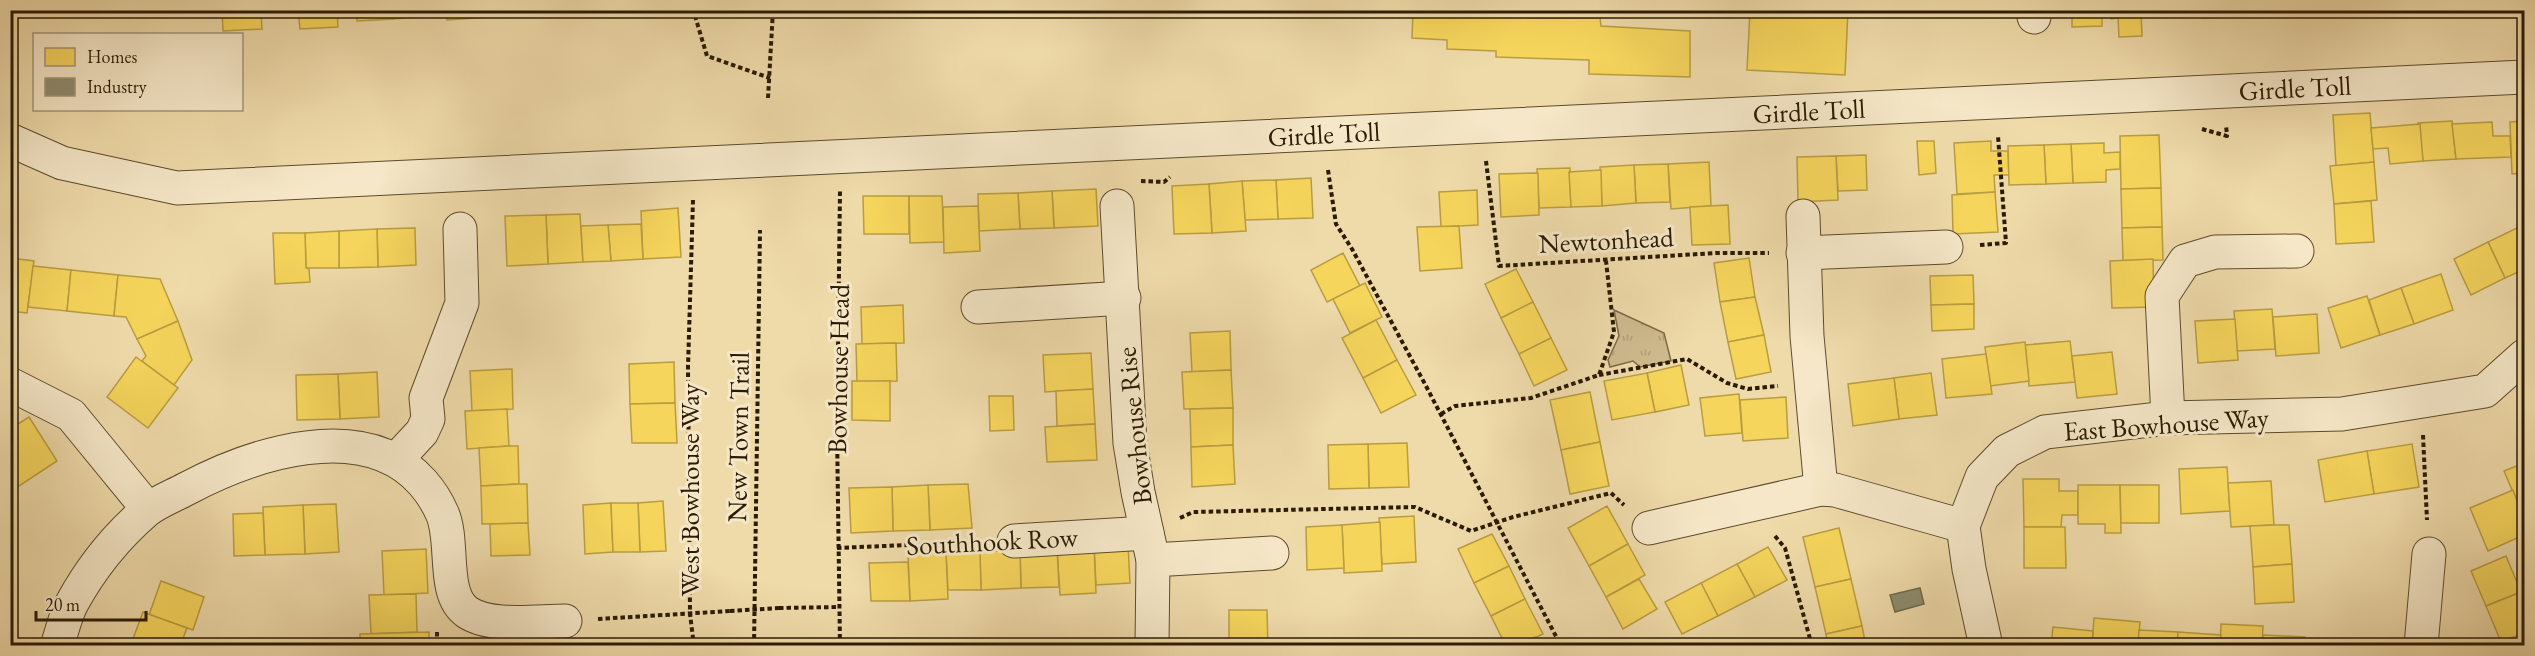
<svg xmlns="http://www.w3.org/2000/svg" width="2535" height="656" viewBox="0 0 2535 656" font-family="'EB Garamond',serif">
<defs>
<pattern id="grass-tufts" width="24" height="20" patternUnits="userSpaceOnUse" patternTransform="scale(1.5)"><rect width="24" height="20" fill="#ceba8d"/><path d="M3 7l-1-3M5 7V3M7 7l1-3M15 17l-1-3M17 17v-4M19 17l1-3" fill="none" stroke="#b19f78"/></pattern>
</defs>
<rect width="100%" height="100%" fill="#efdaa9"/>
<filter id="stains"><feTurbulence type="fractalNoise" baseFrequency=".00333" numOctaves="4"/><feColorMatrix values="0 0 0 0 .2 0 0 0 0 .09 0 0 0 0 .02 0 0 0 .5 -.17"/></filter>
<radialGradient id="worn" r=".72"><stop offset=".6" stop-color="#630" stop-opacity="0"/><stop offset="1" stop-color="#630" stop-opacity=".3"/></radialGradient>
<path fill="url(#grass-tufts)" stroke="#7c6a48" stroke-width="1.5" d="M1614 310 1664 333 1671 361 1640 367 1633 361 1610 367 1608 360 1619 336Z"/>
<g fill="#f6d55c" stroke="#b99d41" stroke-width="1.5">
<path d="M222 10H261L262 29 223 31Z"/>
<path d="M298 10H337L338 27 300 29Z"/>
<path d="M356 10H393V19L357 21Z"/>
<path d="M393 10H417V17L393 19Z"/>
<path d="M446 10H489V17L447 20Z"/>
<path d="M489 10H511L512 16 489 17Z"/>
<path d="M1413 10 1528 11V18H1600L1601 26 1690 31V77L1589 74V60L1496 57V51L1447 49V40L1412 38Z"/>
<path d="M1750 10H1848L1845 75 1747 70Z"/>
<path d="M2072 10H2102V26L2072 27Z"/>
<path d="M2110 10H2141L2142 36 2119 37 2118 18 2111 19Z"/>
<path d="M2202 10H2234V17L2202 18Z"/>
<path d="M2245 10H2279V14L2245 15Z"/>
<path d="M2370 113 2374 162 2336 166 2333 115Z"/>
<path d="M2452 121 2456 159 2423 161 2418 123Z"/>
<path d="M2524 121V173L2512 174 2510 122Z"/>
<path d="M2492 122 2493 136H2510L2511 157 2456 159 2452 124Z"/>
<path d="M2420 124 2423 161 2390 164 2388 148 2373 149 2371 128Z"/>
<path d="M2159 135 2161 188 2121 189 2120 136Z"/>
<path d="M1917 141H1934L1936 173 1919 175Z"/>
<path d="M1991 141V151H2008L2009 175H1994L1995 192 1957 194 1954 143Z"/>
<path d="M2104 143V153L2120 152V169L2106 170V182L2073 183 2071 144Z"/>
<path d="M2071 144 2073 183 2046 184 2044 145Z"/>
<path d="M2044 145 2046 184 2009 185 2008 146Z"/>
<path d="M1866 155 1867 190 1838 191 1836 156Z"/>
<path d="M1836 156 1838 200 1798 202 1797 157Z"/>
<path d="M1709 162 1711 206 1671 209 1668 164Z"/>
<path d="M2374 162 2377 200 2334 204 2330 166Z"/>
<path d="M1668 164 1670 202 1636 203 1634 165Z"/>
<path d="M1634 165 1636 203 1602 206 1600 167Z"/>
<path d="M1570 168 1571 207 1539 208 1537 169Z"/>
<path d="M1601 170 1602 206 1571 207 1569 172Z"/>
<path d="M1538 173 1539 215 1501 217 1499 174Z"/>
<path d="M1311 178 1313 218 1278 219 1276 180Z"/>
<path d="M1276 180 1278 219 1245 220 1242 181Z"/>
<path d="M1242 181 1246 231 1212 233 1209 184Z"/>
<path d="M1209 184 1212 233 1174 234 1172 186Z"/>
<path d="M2161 188 2162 227 2122 228 2121 189Z"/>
<path d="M1096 189 1098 226 1054 228 1052 191Z"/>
<path d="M1477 190 1478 225 1441 227 1439 192Z"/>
<path d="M1052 191 1054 228 1020 229 1018 193Z"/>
<path d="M1995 192 1998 232 1953 234 1952 195Z"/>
<path d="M1018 193 1020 229 979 231 978 194Z"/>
<path d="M863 196H909V234H864Z"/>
<path d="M909 196H942L944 242 910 243Z"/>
<path d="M2371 201 2374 242 2336 244 2334 204Z"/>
<path d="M1728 205 1730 244 1692 245 1690 207Z"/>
<path d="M978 206 980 251 944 253 943 207Z"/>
<path d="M678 208 681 257 643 259 641 211Z"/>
<path d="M580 214 583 262 548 264 546 215Z"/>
<path d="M546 215 548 264 507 266 505 216Z"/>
<path d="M641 224 643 259 611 261 608 225Z"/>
<path d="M608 225 611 261 583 262 581 226Z"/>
<path d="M1459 226 1462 268 1420 271 1417 227Z"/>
<path d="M2162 227 2163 260 2123 261 2122 228Z"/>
<path d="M2519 227 2524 238V285L2518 272 2505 278 2488 242Z"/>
<path d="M415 228 416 265 378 267 377 229Z"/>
<path d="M377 229 378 267 339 268V231Z"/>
<path d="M339 231V268H306L305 233Z"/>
<path d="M273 233H305L306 268 309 269 310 282 275 284Z"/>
<path d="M2488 242 2505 278 2471 295 2454 259Z"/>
<path d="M1343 253 1360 286 1327 302 1311 270Z"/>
<path d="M10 258 34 261 27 313 10 311Z"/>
<path d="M1749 258 1755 297 1720 302 1714 263Z"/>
<path d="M2153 259 2154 307 2112 308 2110 261Z"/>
<path d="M33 266 71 270 67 311 28 307Z"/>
<path d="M1516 269 1533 302 1501 318 1485 284Z"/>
<path d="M71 270 118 275 114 316 67 311Z"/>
<path d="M2441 274 2453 310 2414 324 2401 288Z"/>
<path d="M118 275 160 279 178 321 137 339 126 317 114 316Z"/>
<path d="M1973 275 1974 304 1931 305 1930 276Z"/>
<path d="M1365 283 1382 317 1350 333 1333 299Z"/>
<path d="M2401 288 2414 324 2380 335 2369 300Z"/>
<path d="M2367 296 2380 335 2341 348 2328 308Z"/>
<path d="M1755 297 1764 335 1728 342 1720 302Z"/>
<path d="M1533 302 1551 338 1519 354 1501 318Z"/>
<path d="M1974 304V329L1932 331 1931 305Z"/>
<path d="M903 305 904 343 862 344 861 307Z"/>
<path d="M2272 309 2275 349 2237 351 2234 311Z"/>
<path d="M2317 314 2319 353 2276 356 2273 317Z"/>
<path d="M2235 319 2238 360 2198 363 2195 321Z"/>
<path d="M1376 320 1397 360 1363 378 1342 338Z"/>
<path d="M178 321 192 360 174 385 142 361 146 356 137 339Z"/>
<path d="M1230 331 1231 370 1192 372 1190 333Z"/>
<path d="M1764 335 1771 372 1736 379 1728 342Z"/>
<path d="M1551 338 1567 370 1534 386 1519 354Z"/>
<path d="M2070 341 2075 382 2029 386 2025 345Z"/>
<path d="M2025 342 2029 381 1990 386 1985 347Z"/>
<path d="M896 343 897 381 857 382 856 344Z"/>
<path d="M2112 352 2117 394 2077 398 2072 356Z"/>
<path d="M1091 353 1093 389 1045 392 1043 355Z"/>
<path d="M1986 354 1992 394 1946 398 1942 359Z"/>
<path d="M136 357 178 388 148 428 107 397Z"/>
<path d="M1397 360 1416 395 1381 413 1363 378Z"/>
<path d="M674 362 675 403 630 404 629 364Z"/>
<path d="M1681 365 1689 405 1655 412 1647 373Z"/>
<path d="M512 369 513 409 472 411 470 371Z"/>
<path d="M1231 370 1233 408 1184 409 1182 372Z"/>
<path d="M377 372 379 417 340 419 338 374Z"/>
<path d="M1647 373 1655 412 1612 420 1604 381Z"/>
<path d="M1931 373 1937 415 1899 419 1894 378Z"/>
<path d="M338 374 340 419 297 420 296 375Z"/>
<path d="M1894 378 1899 419 1853 426 1848 384Z"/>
<path d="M852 381H890V421L852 420Z"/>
<path d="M1093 389 1095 424 1057 426 1056 391Z"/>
<path d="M1590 392 1600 442 1561 450 1550 400Z"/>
<path d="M1739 394 1742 433 1705 436 1700 398Z"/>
<path d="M989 396H1013L1014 430 990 431Z"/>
<path d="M1786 397 1788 438 1743 441 1740 400Z"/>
<path d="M675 403 677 443H632L630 404Z"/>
<path d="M1233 408V445L1191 447 1190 409Z"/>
<path d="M507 409 509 446 467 449 465 411Z"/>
<path d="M29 417 57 461 16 488 10 480V429Z"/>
<path d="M1095 424 1097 460 1047 462 1045 427Z"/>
<path d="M1600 442 1609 486 1570 494 1561 450Z"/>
<path d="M1407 443 1409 487 1369 488 1368 444Z"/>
<path d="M1368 444 1369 488 1329 489 1328 445Z"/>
<path d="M2412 444 2419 487 2374 494 2367 451Z"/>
<path d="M1233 445 1235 484 1192 487 1191 447Z"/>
<path d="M509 446H518L519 484 481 486 479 448Z"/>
<path d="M2367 451 2374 494 2325 502 2318 460Z"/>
<path d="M2524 463V510L2521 511 2504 471Z"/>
<path d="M2227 467 2230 511 2181 514 2179 469Z"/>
<path d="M2023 479H2059V491H2078V515H2062L2061 527H2024Z"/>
<path d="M2271 481 2274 525 2231 527 2228 483Z"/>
<path d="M519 484H527L528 523 482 524 481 486Z"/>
<path d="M968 484 972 528 930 530 928 485Z"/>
<path d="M928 485 930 530 893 531 892 487Z"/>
<path d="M2078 485H2120L2121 533H2105V524H2078Z"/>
<path d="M2120 485H2159V523H2121Z"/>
<path d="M892 487 893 531 851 533 849 488Z"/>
<path d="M2513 490 2524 520V535L2488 551 2470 508Z"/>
<path d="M663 501 666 551 640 552 638 503Z"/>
<path d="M611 503 613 552 585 554 583 505Z"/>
<path d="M611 503H638L640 552H613Z"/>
<path d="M336 504 339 552 305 554 303 505Z"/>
<path d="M303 505 305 554 265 555 263 507Z"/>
<path d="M1607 506 1628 544 1589 566 1568 528Z"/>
<path d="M263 513 265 555 234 556 233 514Z"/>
<path d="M1414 516 1416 562 1382 564 1379 518Z"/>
<path d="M1380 522 1382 571 1344 573 1342 525Z"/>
<path d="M528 523 530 555 491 556 490 524Z"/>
<path d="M1342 525 1344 568 1307 570 1306 527Z"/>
<path d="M2274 525H2289L2292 564 2253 567 2250 526Z"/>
<path d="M2024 527H2065L2066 568H2024Z"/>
<path d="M1839 528 1851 579 1815 587 1803 537Z"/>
<path d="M1492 534 1509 566 1474 583 1458 549Z"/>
<path d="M1128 544 1130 583 1096 585 1094 546Z"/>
<path d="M1628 544 1645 575 1606 597 1589 566Z"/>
<path d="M1094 546 1096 593 1060 595 1057 548Z"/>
<path d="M1768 547 1787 580 1755 597 1737 564Z"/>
<path d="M1057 548 1059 587 1021 588 1020 550Z"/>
<path d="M426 549 428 593 384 595 382 551Z"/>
<path d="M1020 550 1021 588 981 590 980 552Z"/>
<path d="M980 552 981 590H948L946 553Z"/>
<path d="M946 553 948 599 910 601 908 554Z"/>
<path d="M2506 556 2521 592 2486 606 2471 571Z"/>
<path d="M908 562 910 601H871L869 563Z"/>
<path d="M1737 564 1755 597 1718 616 1701 583Z"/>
<path d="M2292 564 2294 602 2255 604 2253 567Z"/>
<path d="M1509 566 1525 599 1491 616 1474 583Z"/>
<path d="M1639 579 1657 609 1623 629 1606 597Z"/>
<path d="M1851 579 1862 626 1826 634 1815 587Z"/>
<path d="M161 581 204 597 193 630 149 615Z"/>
<path d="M1701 583 1718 616 1682 634 1665 602Z"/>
<path d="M2521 592 2524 600V633L2501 642 2486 606Z"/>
<path d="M416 594 417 632 371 634 369 595Z"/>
<path d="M1525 599 1543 634 1518 646H1506L1491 616Z"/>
<path d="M1229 610H1267L1268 646H1229Z"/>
<path d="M143 612 187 628 180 646 131 644Z"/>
<path d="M2094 618 2140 622 2138 646H2092Z"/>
<path d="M2221 624 2263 626 2262 646H2220Z"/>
<path d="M1862 626 1866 646H1828L1826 634Z"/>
<path d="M2053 627 2093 631 2092 646H2051Z"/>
<path d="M2139 630 2178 632 2177 646H2138Z"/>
<path d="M429 632V646H360V634Z"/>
<path d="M2178 632 2221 635 2220 646H2177Z"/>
<path d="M2263 635 2305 637 2304 646H2262Z"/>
<path d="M1535 637 1540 646H1518Z"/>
<path d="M1130 639V646H1093V640Z"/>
</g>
<path fill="#8c8c6e" stroke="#6f6a4e" stroke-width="1.5" d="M1920 588 1924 604 1895 612 1890 595Z"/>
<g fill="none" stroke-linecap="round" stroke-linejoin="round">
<defs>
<g id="minor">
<path d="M2034 17 2035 10"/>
<path d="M10 140 62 163 177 188 2524 77"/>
<path d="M1117 206 1130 443 1138 492 1153 560 1152 646"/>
<path d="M1803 216 1807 336 1821 489 1835 490 1963 526"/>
<path d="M1803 253 1946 247"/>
<path d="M978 307 1124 298"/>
<path d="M10 384 71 415 148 509"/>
<path d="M2168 418 2162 296 2185 261 2215 252 2297 251"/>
<path d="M396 460 422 432 428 419 426 398 462 303 460 229"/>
<path d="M1649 528 1821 489"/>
<path d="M1014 541 1147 533"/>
<path d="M1153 560 1272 553"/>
<path d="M57 646C62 632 65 616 72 603 91 568 116 537 146 511 157 502 173 496 186 489 252 454 364 416 423 483 430 491 438 504 442 513 455 541 441 594 467 612 490 628 536 621 565 621"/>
<path d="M1986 646 1969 569 1963 526 1982 477 2007 451 2045 432 2168 418 2342 414 2485 391 2524 356"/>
<path d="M2421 646 2429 554"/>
</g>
</defs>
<use href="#minor" stroke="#5c4b2c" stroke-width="35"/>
<g stroke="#2b1b02" stroke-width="4" stroke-dasharray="4.5 3" stroke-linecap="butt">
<path d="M690 10 695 16 707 56 770 78"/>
<path d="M768 98 773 10"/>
<path d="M2202 129 2227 136 2226 125"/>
<path d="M1486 161 1499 266 1716 253H1769"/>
<path d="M1328 170 1336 224 1352 249 1426 386 1561 646"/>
<path d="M1141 181 1164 182 1170 177"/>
<path d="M693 200 688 367 690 614 694 646"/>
<path d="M1980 245 2006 243 1998 136"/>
<path d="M1599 375 1687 359 1727 383 1748 389 1778 386"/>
<path d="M1441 414 1455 406 1531 398 1599 375 1614 332 1606 261"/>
<path d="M2423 435 2427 520"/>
<path d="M1180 518 1193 512 1415 507 1471 531 1513 517 1611 493 1624 505"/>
<path d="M1775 536 1785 548 1812 646"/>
<path d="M837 548 980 542"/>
<path d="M779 608 839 607"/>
<path d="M598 619 730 611"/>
<path d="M437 632V646"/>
<path d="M754 646 760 230"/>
<path d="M840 646 837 431 840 190"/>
<path d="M2511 646 2524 640"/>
</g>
<use href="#minor" stroke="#f5e7c7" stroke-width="33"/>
<path stroke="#2b1b02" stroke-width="4" stroke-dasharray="4.5 3" stroke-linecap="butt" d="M730 611 779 608"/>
</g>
<g text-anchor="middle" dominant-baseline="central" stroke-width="6" stroke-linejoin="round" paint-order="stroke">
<g font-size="27" fill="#2b1b02" stroke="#f5e7c7">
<text transform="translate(2295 88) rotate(-3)">Girdle Toll</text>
<text transform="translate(1809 111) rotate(-3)">Girdle Toll</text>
<text transform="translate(1324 134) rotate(-3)">Girdle Toll</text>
<text transform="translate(1606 240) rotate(-3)">Newtonhead</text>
<text transform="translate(838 369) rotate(-89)">Bowhouse Head</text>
<text transform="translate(2166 424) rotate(-4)">East Bowhouse Way</text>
<text transform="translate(1134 426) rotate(-96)">Bowhouse Rise</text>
<text transform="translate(738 437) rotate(-89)">New Town Trail</text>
<text transform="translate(689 490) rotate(-90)">West Bowhouse Way</text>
<text transform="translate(992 541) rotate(-3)">Southhook Row</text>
</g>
</g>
<rect width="2535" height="656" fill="none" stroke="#efdaa9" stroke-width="36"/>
<rect x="12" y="12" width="2511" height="632" fill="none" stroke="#2b1b02" stroke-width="3"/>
<rect x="18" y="18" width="2499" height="620" fill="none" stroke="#2b1b02" stroke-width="1.5"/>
<rect x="33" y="33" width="210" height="78" fill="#f5e7c7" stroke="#a49578" stroke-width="1.5"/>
<rect x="45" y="48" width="30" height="18" fill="#f6d55c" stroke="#a49578" stroke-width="1.5"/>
<text x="87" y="63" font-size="18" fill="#2b1b02">Homes</text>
<rect x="45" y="78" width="30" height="18" fill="#8c8c6e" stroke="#a49578" stroke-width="1.5"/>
<text x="87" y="93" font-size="18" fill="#2b1b02">Industry</text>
<path d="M36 611v9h110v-9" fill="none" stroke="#2b1b02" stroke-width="3"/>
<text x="45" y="611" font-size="18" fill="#2b1b02" stroke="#f5e7c7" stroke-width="4.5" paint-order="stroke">20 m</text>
<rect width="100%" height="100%" filter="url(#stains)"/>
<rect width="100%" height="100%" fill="url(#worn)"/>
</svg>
